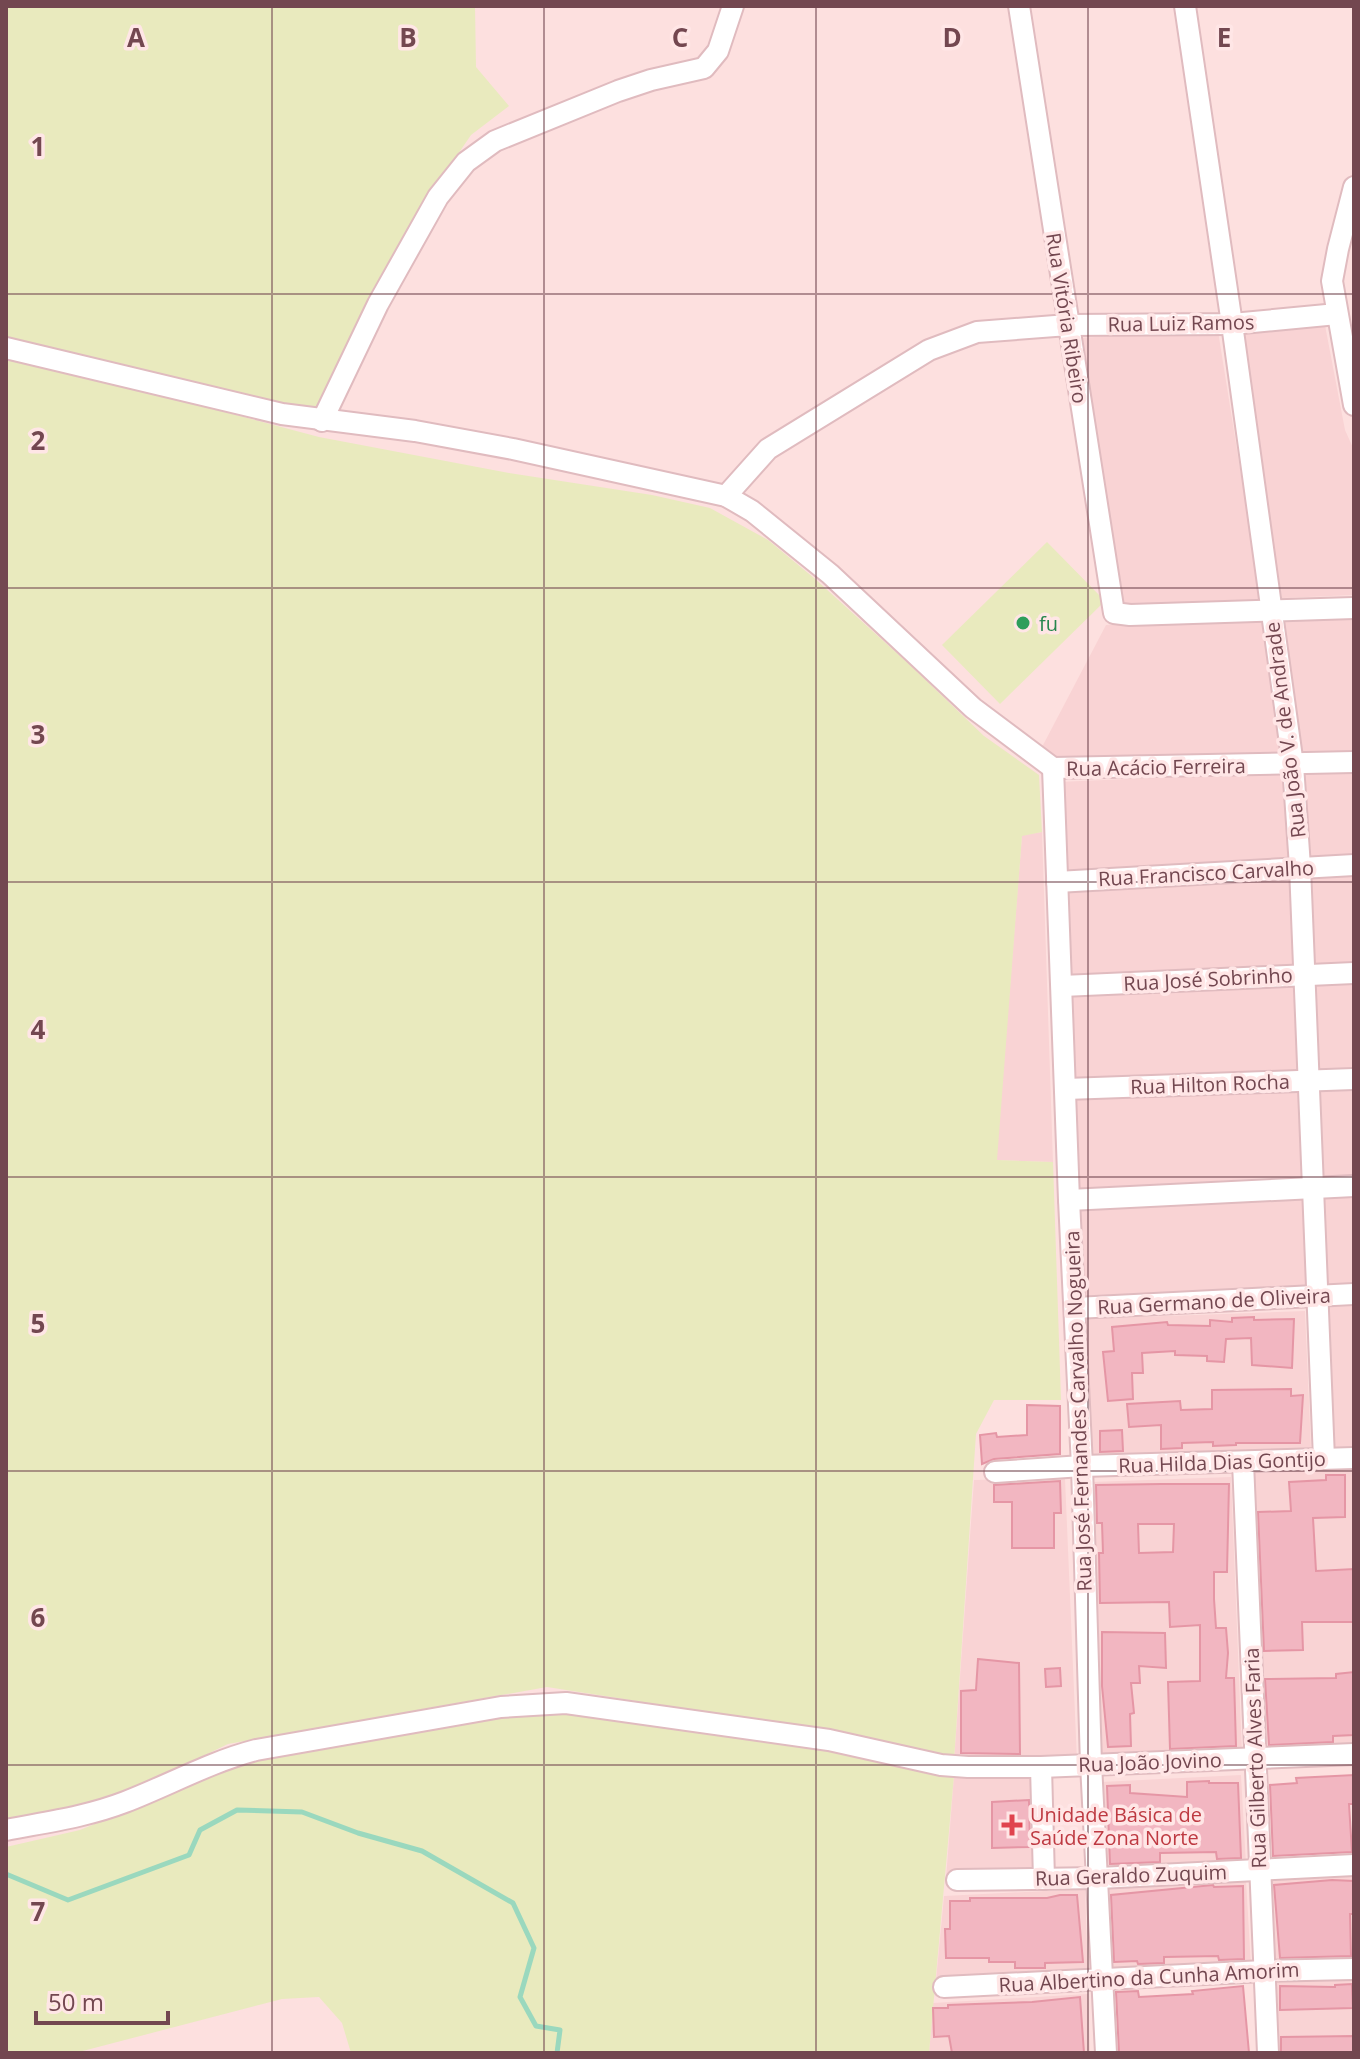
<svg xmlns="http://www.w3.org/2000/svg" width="1360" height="2059" viewBox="0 0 1360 2059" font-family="'Open Sans',sans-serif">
<rect width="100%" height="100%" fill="#fde0df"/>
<g fill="#f9d3d4" fill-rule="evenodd">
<path d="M1324 320 1345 430 1354 450V595L1282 598 1238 328Z"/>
<path d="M1218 331 1262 606 1117 611 1076 338Z"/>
<path d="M1354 614V760L1300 761 1278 617Z"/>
<path d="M1262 617 1284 759 1059 763 1042 747 1106 625Z"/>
<path d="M1354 769V861L1306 864 1301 772Z"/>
<path d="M1289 772 1293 862 1064 874 1058 782Z"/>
<path d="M1042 832 1053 1162 996 1160 1022 835Z"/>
<path d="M1354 872V968L1310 970 1307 874Z"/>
<path d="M1293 877 1297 967 1067 978 1062 888Z"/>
<path d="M1354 980V1075L1313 1076 1309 981Z"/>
<path d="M1293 983 1298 1073 1071 1085 1067 995Z"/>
<path d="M1300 1086 1305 1176 1074 1189 1072 1098Z"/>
<path d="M1354 1088V1178L1318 1179 1314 1090Z"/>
<path d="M1354 1194V1289L1322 1291 1317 1196Z"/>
<path d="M1304 1197 1308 1287 1082 1298 1077 1208Z"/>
<path d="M1354 1306V1453L1329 1454 1324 1307Z"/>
<path d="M1305 1311 1311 1449 1088 1459 1082 1319Z"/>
<path d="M1354 1468V1749L1263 1753 1249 1473Z"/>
<path d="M1231 1477 1242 1753 1101 1757 1091 1482Z"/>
<path d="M1065 1478 1077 1761H954L974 1480Z"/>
<path d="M1241 1775 1246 1864 1106 1871 1101 1782Z"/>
<path d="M954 1776 1041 1778 1044 1875 946 1878ZM1032 1800V1847H992L993 1802Z"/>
<path d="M1354 1873V1961L1274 1965 1269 1877Z"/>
<path d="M1246 1880 1251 1966 1111 1972 1107 1887Z"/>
<path d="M1085 1889 1088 1973 936 1980 944 1896Z"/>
<path d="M1354 1975V2053H1276L1272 1979Z"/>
<path d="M1088 1994 1090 2053H929L933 2003Z"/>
</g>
<g fill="#e9eabe">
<path d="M6 6H475L476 67 509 106 471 135 428 198 321 412 6 345Z"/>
<path d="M6 354 319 437 509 473 652 495 710 508 768 540 814 578 911 666 984 736 1039 775 1042 832 1022 836 997 1160 1053 1162 1061 1400H994L976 1434 954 1761 828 1731 547 1687 228 1744 122 1795 6 1822Z"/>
<path d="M1047 542 1105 601 1000 704 942 645Z"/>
<path d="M538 1709 832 1747 934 1774 954 1776 929 2053H351L342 2023 319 1997 282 1999 75 2053H6V1847L80 1830 233 1768 262 1760Z"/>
</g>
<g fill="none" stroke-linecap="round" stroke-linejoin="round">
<path stroke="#9ad8be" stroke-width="5" d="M6 1874 68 1900 189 1855 200 1830 237 1810 302 1812 358 1833 422 1851 513 1903 534 1948 520 1997 536 2026 560 2030 557 2053"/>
</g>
<g fill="#f2b6c1" stroke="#e596a5" stroke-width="2" fill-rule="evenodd">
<path d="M1254 1317V1320L1294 1319 1292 1368 1252 1365 1251 1338 1226 1339 1224 1362 1207 1361V1356L1175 1355V1351L1142 1353 1143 1373H1132L1133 1399 1108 1401 1103 1352 1114 1351 1112 1327 1167 1322 1168 1325 1210 1326V1320L1232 1322V1318Z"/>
<path d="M1291 1389V1396L1303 1395 1300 1443H1236V1445L1213 1446V1442L1182 1443V1448L1161 1449V1425L1129 1427 1127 1404 1180 1401 1181 1410 1212 1409V1390Z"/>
<path d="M1027 1405 1060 1406V1454L994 1459 982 1464 980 1435 996 1433 997 1437 1027 1435Z"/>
<path d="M1122 1430 1123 1451 1100 1452V1431Z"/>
<path d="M1326 1475H1345V1517L1313 1518 1316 1571 1354 1569V1622H1302L1303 1650 1264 1651 1258 1512 1291 1511 1289 1482 1326 1480Z"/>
<path d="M1060 1481 1061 1513H1054V1548H1012V1502H994V1485Z"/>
<path d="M1161 1484H1229L1227 1572H1214V1599L1216 1628H1226L1228 1653 1226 1678H1234L1236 1746 1170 1749 1168 1682 1200 1681V1625L1170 1627 1169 1602 1100 1603 1099 1553H1103L1102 1523H1097L1096 1485ZM1138 1524H1174L1173 1552 1139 1553Z"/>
<path d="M1102 1632 1165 1633 1166 1668 1139 1666 1140 1683H1131L1134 1713 1130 1714 1131 1746 1108 1747 1102 1686Z"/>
<path d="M978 1659 1019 1663 1020 1754 961 1753V1691L976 1690Z"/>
<path d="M1060 1668 1061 1686 1046 1687 1045 1669Z"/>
<path d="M1354 1672V1735L1333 1736V1742L1269 1745 1265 1679 1336 1678V1674Z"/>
<path d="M1354 1775V1804H1349L1352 1852 1273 1856 1270 1785 1297 1783 1296 1778Z"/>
<path d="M1209 1781V1783H1238L1241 1858 1217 1859 1216 1852 1160 1853V1862L1110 1864 1107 1786 1130 1785V1793L1187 1797V1782Z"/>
<path d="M1029 1800 1030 1847 992 1848V1802Z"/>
<path d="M1332 1880 1354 1881V1914H1350L1351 1956 1280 1958 1274 1885Z"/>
<path d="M1213 1885 1214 1887 1243 1886 1244 1959 1219 1960 1218 1956 1164 1957V1963L1138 1964 1137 1961 1114 1962 1111 1895Z"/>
<path d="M1060 1895H1077L1083 1962 1045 1963V1968H1015V1962H989V1958H946L945 1929H950V1901H970V1898H1047Z"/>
<path d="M1352 1984 1353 2008 1280 2010V1986L1335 1987V1985Z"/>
<path d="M1243 1986 1249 2053H1119L1116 1992 1138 1991 1139 1997 1193 1994 1192 1991Z"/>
<path d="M1080 1997 1084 2053H952L949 2036 934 2037 933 2008H948V2005L1032 2002Z"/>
<path d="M1354 2036V2053H1281V2037Z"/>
</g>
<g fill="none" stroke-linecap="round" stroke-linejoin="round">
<defs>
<g id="minor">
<path d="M1019 6 1114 613 1130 615 1354 608"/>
<path d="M1185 6 1232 324 1293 765 1300 867 1324 1459"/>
<path d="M1354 187 1338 249 1332 281 1354 405"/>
<path d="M6 348 282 414 415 431 513 449 726 496 752 511 830 574 973 708 1053 768"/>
<path d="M322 421 378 304 438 197 466 162 495 141 618 91 651 80 704 68 718 51 733 6"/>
<path d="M726 496 768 449 929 350 977 332 1068 325 1232 324 1337 314"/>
<path d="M1053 768 1069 1200 1082 1466 1091 1764 1106 2053"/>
<path d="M1053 768 1354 762"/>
<path d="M1057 882 1354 865"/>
<path d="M1062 986 1354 973"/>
<path d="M1066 1089 1354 1079"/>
<path d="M1069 1200 1354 1186"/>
<path d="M1075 1308 1354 1294"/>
<path d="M1243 1462 1268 2053"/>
<path d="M995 1472 1082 1466 1354 1458"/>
<path d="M1041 1767 1044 1879"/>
<path d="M6 1830C47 1822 86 1817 125 1802 169 1785 210 1762 256 1750L501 1707 566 1703 829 1740 941 1765 968 1767H1041L1354 1754"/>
<path d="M957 1880 1099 1878 1354 1865"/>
<path d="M944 1987 1264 1971 1354 1969"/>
</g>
</defs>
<use href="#minor" stroke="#e0bbbf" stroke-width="24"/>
<use href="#minor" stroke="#fff" stroke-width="20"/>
</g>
<path fill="none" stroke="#734750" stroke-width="2" stroke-opacity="0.55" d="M272 6V2053M544 6V2053M816 6V2053M1088 6V2053M6 294H1354M6 588H1354M6 882H1354M6 1177H1354M6 1471H1354M6 1765H1354"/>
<circle fill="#2e9e5b" stroke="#ffe6e6" stroke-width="3" cx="1023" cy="623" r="8"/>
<path fill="#e0444e" stroke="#ffe6e6" stroke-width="3" d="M1008 1813h8v8h8v8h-8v8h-8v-8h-8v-8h8z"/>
<g text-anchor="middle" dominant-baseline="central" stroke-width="7" stroke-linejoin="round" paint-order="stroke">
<g font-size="20" fill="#734750" stroke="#ffe6e6">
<text transform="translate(1067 318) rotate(81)">Rua Vitória Ribeiro</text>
<text transform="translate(1181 323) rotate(-1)">Rua Luiz Ramos</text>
<text transform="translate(1285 730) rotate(-97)">Rua João V. de Andrade</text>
<text transform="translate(1156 767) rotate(-1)">Rua Acácio Ferreira</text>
<text transform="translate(1206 873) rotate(-3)">Rua Francisco Carvalho</text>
<text transform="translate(1208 979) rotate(-3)">Rua José Sobrinho</text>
<text transform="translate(1210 1084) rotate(-2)">Rua Hilton Rocha</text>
<text transform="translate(1214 1301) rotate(-3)">Rua Germano de Oliveira</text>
<text transform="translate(1078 1411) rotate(-92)">Rua José Fernandes Carvalho Nogueira</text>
<text transform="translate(1222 1462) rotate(-2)">Rua Hilda Dias Gontijo</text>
<text transform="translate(1255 1758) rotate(-92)">Rua Gilberto Alves Faria</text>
<text transform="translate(1150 1762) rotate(-2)">Rua João Jovino</text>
<text transform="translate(1131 1875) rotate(-2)">Rua Geraldo Zuquim</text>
<text transform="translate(1149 1977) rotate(-3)">Rua Albertino da Cunha Amorim</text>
</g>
<g font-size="20" fill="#27864d" stroke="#ffe6e6" text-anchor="start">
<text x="1039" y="623">fu</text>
</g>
<g font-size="20" fill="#be3a42" stroke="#ffe6e6" text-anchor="start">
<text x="1030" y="1814">Unidade Básica de<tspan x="1030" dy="23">Saúde Zona Norte</tspan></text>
</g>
</g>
<g font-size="26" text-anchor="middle" font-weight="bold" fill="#734750" stroke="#ffe6e6" stroke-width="7" stroke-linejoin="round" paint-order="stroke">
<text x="136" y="47">A</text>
<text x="408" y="47">B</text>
<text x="680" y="47">C</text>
<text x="952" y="47">D</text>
<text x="1224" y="47">E</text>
<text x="38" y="156">1</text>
<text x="38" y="450">2</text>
<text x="38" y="744">3</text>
<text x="38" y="1039">4</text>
<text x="38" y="1333">5</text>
<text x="38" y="1627">6</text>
<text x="38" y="1921">7</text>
</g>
<rect width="1360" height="2059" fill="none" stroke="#734750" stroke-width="16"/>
<path d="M36 2011v12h132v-12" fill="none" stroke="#734750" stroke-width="4"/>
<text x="48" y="2011" font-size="24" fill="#734750" stroke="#ffe6e6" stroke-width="6" paint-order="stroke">50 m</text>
</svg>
